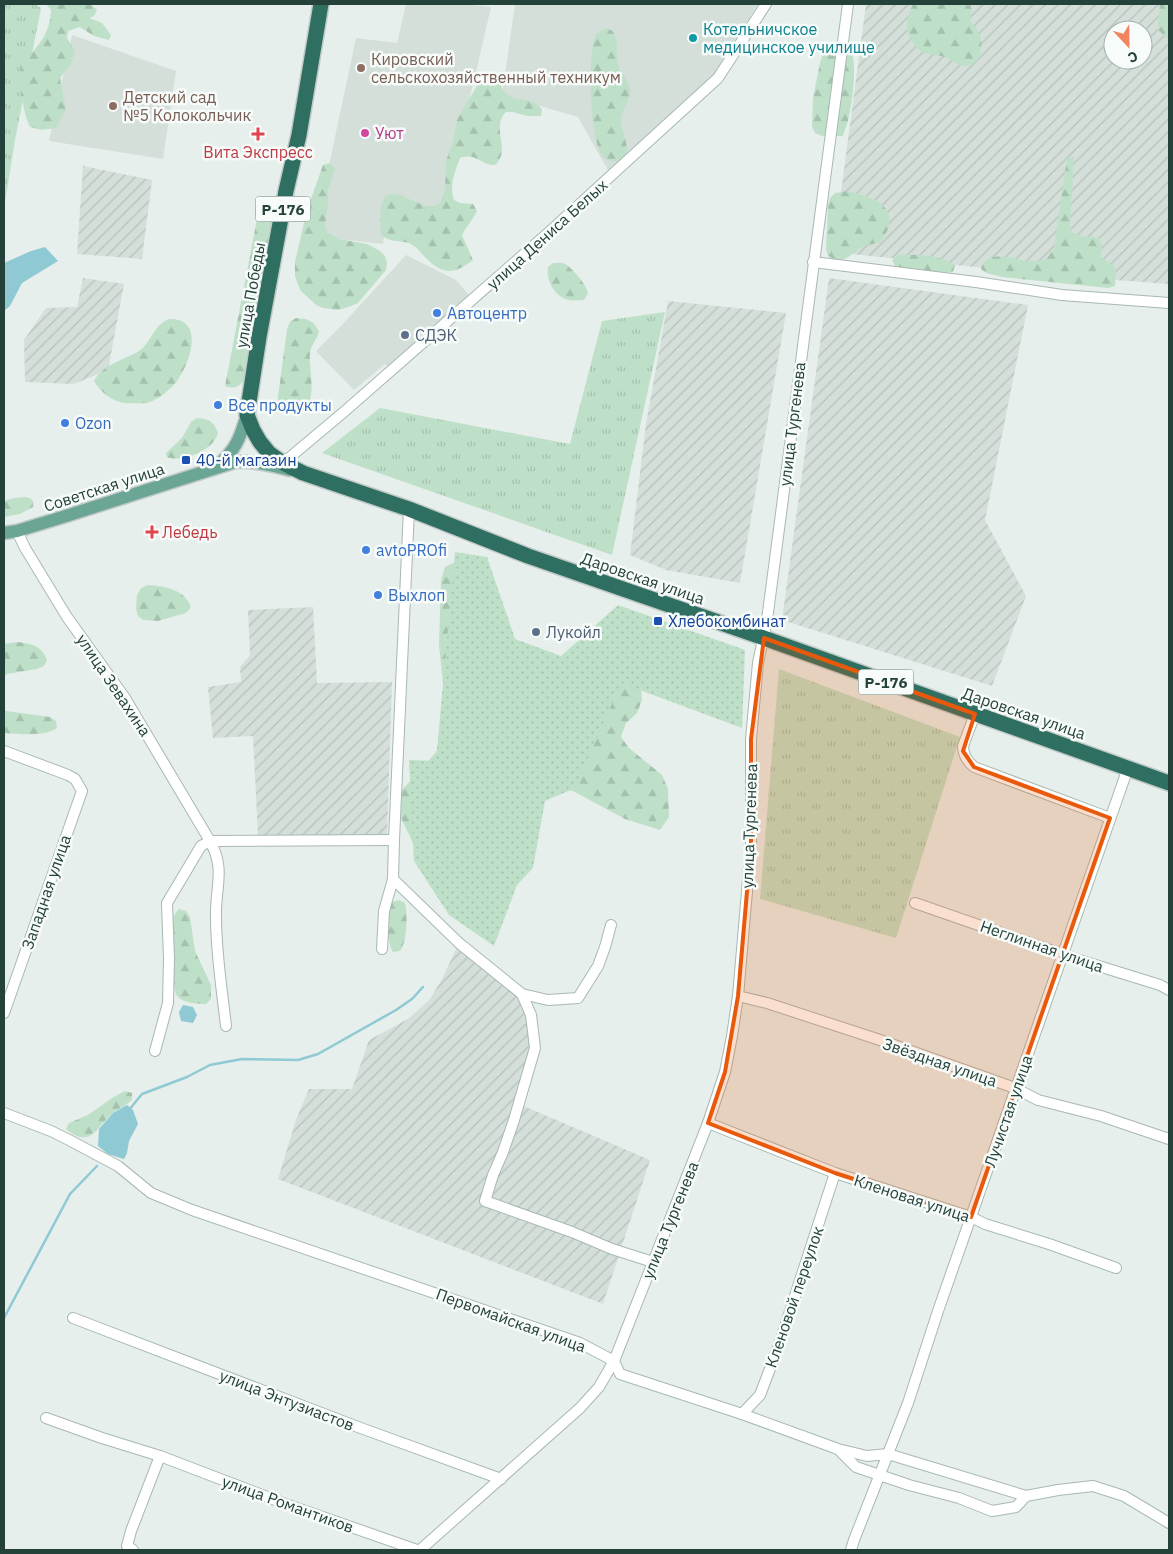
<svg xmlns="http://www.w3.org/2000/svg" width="1173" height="1554" viewBox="0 0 1173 1554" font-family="'IBM Plex Sans',sans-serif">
<defs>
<pattern id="industrial-furrows" width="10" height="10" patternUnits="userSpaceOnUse" patternTransform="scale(1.25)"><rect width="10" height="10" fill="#d4dfda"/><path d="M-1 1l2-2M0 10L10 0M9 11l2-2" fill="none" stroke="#b6c1bc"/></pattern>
<pattern id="grass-tufts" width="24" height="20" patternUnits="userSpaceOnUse" patternTransform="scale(1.25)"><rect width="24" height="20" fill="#bfe0c8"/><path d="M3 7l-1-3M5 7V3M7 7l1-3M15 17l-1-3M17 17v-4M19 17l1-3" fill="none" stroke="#a4c1ad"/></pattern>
<pattern id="forest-firs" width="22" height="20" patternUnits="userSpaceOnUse" patternTransform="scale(1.25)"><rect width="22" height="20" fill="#bfe0c8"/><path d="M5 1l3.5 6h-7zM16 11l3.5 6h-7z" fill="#a4c1ad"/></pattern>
<pattern id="park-dots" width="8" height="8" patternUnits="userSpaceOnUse" patternTransform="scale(1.25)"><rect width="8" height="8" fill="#bfe0c8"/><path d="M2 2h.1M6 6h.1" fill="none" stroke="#a4c1ad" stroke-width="1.8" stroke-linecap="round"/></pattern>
</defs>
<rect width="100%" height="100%" fill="#e6efeb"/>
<g fill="#d4dfda">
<path d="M406 4H464L491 7 444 210 389 201 383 244 314 236 356 38 397 43Z"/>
<path d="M515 4H758L714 74 609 172 578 117 502 95Z"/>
<path d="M72 35 176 71 163 159 49 141Z"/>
<path d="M406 255 456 280 469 295 389 368 385 364 354 390 316 351 342 325Z"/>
</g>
<g fill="url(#industrial-furrows)" fill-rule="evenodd">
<path d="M866 4H1169V284L1062 276 833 252ZM1113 30H1143V60H1113Z"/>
<path d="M83 166 152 180 142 259 77 254Z"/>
<path d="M83 278 124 284 108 370 74 384 25 382 24 340 46 308 77 307Z"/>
<path d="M829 278 1028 305 985 520 1026 596 992 686 782 620Z"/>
<path d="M668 301 786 313 740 583 666 570 630 555 646 424Z"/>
<path d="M313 607 317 683 392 682 387 834 258 836 253 736 213 738 208 687 241 682 240 667 250 655 248 610Z"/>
<path d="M459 943 522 994 533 1034 519 1104 650 1160 603 1304 278 1179 296 1120 309 1089H352L369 1040 408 1019 430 999 441 981Z"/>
</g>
<g fill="url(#grass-tufts)">
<path d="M4 4H35L41 8 15 140 4 209Z"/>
<path d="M665 312 612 555 322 453 380 408 570 444 602 321Z"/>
<path d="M779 669 960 737 896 938 760 899Z"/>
</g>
<g fill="url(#forest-firs)">
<path d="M46 4H90L97 10 94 16 89 18 102 23 111 35 109 40 94 36 80 27 68 31 67 38 75 51 71 64 60 78 66 109 56 128 41 130 30 127C21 108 21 86 20 66 36 48 50 36 51 10Z"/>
<path d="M913 4H969L972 9C967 24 973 21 979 32 982 38 982 49 980 55 978 61 972 66 965 66 959 66 951 59 944 57 937 54 928 55 922 52 918 50 915 47 914 44 903 27 906 21 913 4Z"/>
<path d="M1160 4H1169V40L1159 31 1158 24Z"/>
<path d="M607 28C611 30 613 31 615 35 619 43 615 56 618 65 621 74 628 79 630 89 631 98 623 108 621 118 619 130 638 157 617 161 612 162 606 160 603 157 590 141 587 56 595 37 598 32 601 30 607 28Z"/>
<path d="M837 42C839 42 843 42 845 43 861 49 852 107 848 121 847 126 844 131 843 136H822L815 133 812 127 813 98 820 63 825 49Z"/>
<path d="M493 76C503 82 500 90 508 95 519 103 531 96 542 109L541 116H527L513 112H506C490 128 512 150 495 165 479 165 477 152 460 158 455 171 449 186 454 200L460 203 473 204 477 211C473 219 467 226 462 235L473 260C456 273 445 276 428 260 423 256 419 249 414 246 404 238 393 245 381 235 381 225 379 209 383 200 392 182 418 209 433 206 435 206 438 204 440 203L445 190 446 161 453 141 457 120 479 82 485 77Z"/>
<path d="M1074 157 1070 226 1072 232C1081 239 1088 235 1099 238L1102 244 1101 258 1113 265 1116 271 1115 286 1108 288 1002 277 986 273 981 269C988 243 1026 267 1043 260 1048 258 1051 253 1054 248L1067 158Z"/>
<path d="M330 163 335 169 328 190V204L325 225 327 232 339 239 367 244 380 251 385 256 387 263 386 270 358 303 351 306 338 310 323 308 316 305 300 290 295 276V262L307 210 323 165Z"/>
<path d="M848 191C865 195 894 203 889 225 888 232 883 237 880 243 874 244 869 244 864 246 849 254 846 266 828 256L826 249 828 205 830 198 835 193Z"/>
<path d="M268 196 275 199 279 204 246 375C242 386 236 390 225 386L261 198Z"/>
<path d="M898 255C914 254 941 255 955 265L953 272C934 274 913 271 895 266L892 260Z"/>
<path d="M553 263C557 263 561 262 565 264 573 269 586 284 588 293L584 300C579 300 573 301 568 300 554 296 546 280 548 267Z"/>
<path d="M296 318C307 318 315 321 319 332 317 339 311 345 310 353 308 369 320 406 299 411 295 412 288 413 284 411 278 408 278 403 278 397L287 329 290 322Z"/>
<path d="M169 319C205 318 191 362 177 381 171 389 160 398 150 402 145 404 137 403 131 403 116 405 101 393 94 381 103 364 124 360 139 351 152 342 153 325 169 319Z"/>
<path d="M197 418C208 419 214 421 218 433 214 450 183 463 167 457L166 453 182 438 191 422Z"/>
<path d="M26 497C32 498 34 501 33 507L20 514 4 517V501L14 498Z"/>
<path d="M457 561 503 644 641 686 642 700 637 713 626 723 621 737 629 748 662 775 668 789 669 817 660 830 625 819 573 791 559 787 414 845 401 818 402 790 439 749 447 722 439 645 441 580 445 567Z"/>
<path d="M148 585C165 586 185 590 191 607L186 613 158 621 143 620 138 616 136 609 137 595 141 588Z"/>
<path d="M17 642C31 644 42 645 47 660L44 666 37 669 7 674 4 676V644Z"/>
<path d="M4 709 6 711 50 717 56 721 57 728C44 737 19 734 4 733Z"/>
<path d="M399 900 405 903C408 915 407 942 400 951L393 952C386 941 387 914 392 902Z"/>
<path d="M179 909 186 911 190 917 195 951 211 985V999L206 1004C198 1004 182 1003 177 996 171 987 170 925 174 915 175 914 178 910 179 909Z"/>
<path d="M125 1091 132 1093V1100C126 1106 119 1108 113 1113 96 1127 91 1150 66 1129L69 1123 88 1115 112 1098Z"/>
</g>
<path fill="url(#park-dots)" d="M455 552 487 557 515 639 561 656 618 605 745 650 742 728 621 683 575 788 545 801 533 868 517 885 494 946 449 915 414 861 409 760 436 761Z"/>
<g fill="#8ec9d4">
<path d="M45 247 58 261 22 283 10 306 4 311V263L31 251Z"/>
<path d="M183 1005 193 1007 197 1015 193 1023 181 1021 179 1012Z"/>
<path d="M127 1105 133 1110 138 1124 129 1141 127 1153 124 1159 108 1154 98 1146 99 1129 113 1113Z"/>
</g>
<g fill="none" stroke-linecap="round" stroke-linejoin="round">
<g stroke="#8ec9d4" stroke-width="2.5">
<path d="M129 1110 142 1094 187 1077 210 1065 242 1059 298 1060 318 1054 396 1010 412 999 423 987"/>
<path d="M4 1318 70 1194 97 1166"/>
</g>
<defs>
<g id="minor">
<path d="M813 262 976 282 1062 295 1169 303"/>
<path d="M283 463 345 411 547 234 718 78 766 4"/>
<path d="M17 531 25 548 67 617 125 698 210 841 394 840"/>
<path d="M975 714 963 746C963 755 967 761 974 767L1110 818"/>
<path d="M4 751 68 775 75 779 82 791 4 1013"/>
<path d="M393 879 459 943 522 994 531 1015 535 1048 514 1120 503 1152 493 1175 485 1201 572 1232 612 1249 653 1262"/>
<path d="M915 903 1076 959 1160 985 1169 990"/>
<path d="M382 949 384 911 393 879 394 840 409 509"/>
<path d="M522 994 548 1000 578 998 598 966 605 947 611 925"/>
<path d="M738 996 767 1003 880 1040 1015 1088 1038 1100 1101 1116 1169 1139"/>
<path d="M155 1051 168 1003 169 959 167 903 201 846 210 841C226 870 215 887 216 917 216 954 222 990 226 1026"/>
<path d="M4 1113 51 1131 69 1140 118 1166 151 1193 192 1210 580 1343 614 1361 620 1374 742 1414 838 1449 867 1456 888 1454 1026 1496"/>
<path d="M708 1123 835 1173 971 1217 985 1224 1049 1244 1116 1268"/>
<path d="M73 1318 358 1427 501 1479"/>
<path d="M742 1414 760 1395 779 1345 835 1173"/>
<path d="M46 1418 102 1438 160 1456 291 1506 417 1550"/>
<path d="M839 1450 856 1467 909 1485 959 1498 992 1511 1016 1507 1026 1496 1058 1490 1093 1486 1124 1496 1169 1523"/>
<path d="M133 1550 127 1546 131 1531 160 1456"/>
<path d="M420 1550 580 1408 599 1387 614 1361 708 1123 725 1072 732 1036 738 996 751 845V739L758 663 767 620 848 4"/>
<path d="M851 1550 854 1540 908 1403 938 1311 1128 768"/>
</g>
<g id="major">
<path d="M217 466C236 450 240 438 247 415"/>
<path d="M4 533 17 531 66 516 235 462C254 461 271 465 290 470"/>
</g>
<path id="highway" d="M321 4 299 135 286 191 259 337 247 415 253 430 260 442 269 453 283 463 303 473 409 509 528 556 764 638 1169 783"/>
</defs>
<use href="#minor" stroke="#a8b8b2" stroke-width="12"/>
<use href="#major" stroke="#c2cac8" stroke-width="15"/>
<use href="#highway" stroke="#c2cac8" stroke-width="18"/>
<use href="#minor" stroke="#fff" stroke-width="10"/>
<use href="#major" stroke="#6aa596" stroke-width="12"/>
<use href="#highway" stroke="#2f6f62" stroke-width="15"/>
</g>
<path fill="#e8590c" fill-opacity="0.2" stroke="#e8590c" stroke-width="4" stroke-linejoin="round" d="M764 638 975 714 963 751 974 767 1110 818 971 1217 835 1173 708 1123 725 1072 738 996 751 845V739Z"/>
<circle fill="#0f9aa8" stroke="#f7fbf9" stroke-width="2" cx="693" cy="38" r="5"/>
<g fill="#8d6e63" stroke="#f7fbf9" stroke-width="2">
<circle cx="361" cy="68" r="5"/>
<circle cx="113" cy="106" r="5"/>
</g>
<circle fill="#d1479c" stroke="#f7fbf9" stroke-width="2" cx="365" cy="133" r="5"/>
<g fill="#e0444e" stroke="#f7fbf9" stroke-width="2">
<path d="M255.5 126.5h5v5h5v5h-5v5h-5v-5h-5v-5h5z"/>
<path d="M149.5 524.5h5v5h5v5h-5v5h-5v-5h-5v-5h5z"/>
</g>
<g fill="#3f7fe0" stroke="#f7fbf9" stroke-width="2">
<circle cx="437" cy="313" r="5"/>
<circle cx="218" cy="405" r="5"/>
<circle cx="65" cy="423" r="5"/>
<circle cx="366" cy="550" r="5"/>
<circle cx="378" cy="595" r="5"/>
</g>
<g fill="#5c6f8a" stroke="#f7fbf9" stroke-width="2">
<circle cx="405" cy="335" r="5"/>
<circle cx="536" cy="632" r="5"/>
</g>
<g fill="#1a4fb4" stroke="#f7fbf9" stroke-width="2">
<rect x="181" y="455" width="10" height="10" rx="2.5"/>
<rect x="653" y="616" width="10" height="10" rx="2.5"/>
</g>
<g text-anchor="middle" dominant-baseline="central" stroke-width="5" stroke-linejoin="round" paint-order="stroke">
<g fill="#f7fbf9" stroke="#637a73" stroke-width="1">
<rect x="255.5" y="196.5" width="55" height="25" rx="4"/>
<rect x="858.5" y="669.5" width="55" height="25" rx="4"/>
</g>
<g font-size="15" font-weight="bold" fill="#24423a">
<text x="283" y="209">Р-176</text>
<text x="886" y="682">Р-176</text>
</g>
<g font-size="16" fill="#0d838f" stroke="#f7fbf9" text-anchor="start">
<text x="703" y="29">Котельничское<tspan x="703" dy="18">медицинское училище</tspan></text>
</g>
<g font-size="16" fill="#785e54" stroke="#f7fbf9" text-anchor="start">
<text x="371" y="59">Кировский<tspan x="371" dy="18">сельскохозяйственный техникум</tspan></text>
<text x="123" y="97">Детский сад<tspan x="123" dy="18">№5 Колокольчик</tspan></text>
</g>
<g font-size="16" fill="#b23c85" stroke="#f7fbf9" text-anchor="start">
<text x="375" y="133">Уют</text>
</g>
<g font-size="16" fill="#be3a42" stroke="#f7fbf9">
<text x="258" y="152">Вита Экспресс</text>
<text x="162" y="532" text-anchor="start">Лебедь</text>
</g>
<g font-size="16" fill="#24423a" stroke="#f7fbf9">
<text transform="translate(547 234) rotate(-42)">улица Дениса Белых</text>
<text transform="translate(250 295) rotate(-80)">улица Победы</text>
<text transform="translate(792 424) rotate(-83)">улица Тургенева</text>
<text transform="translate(104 487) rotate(-18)">Советская улица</text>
<text transform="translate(643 578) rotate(19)">Даровская улица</text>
<text transform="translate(114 685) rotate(56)">улица Зевахина</text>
<text transform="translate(1024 713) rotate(19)">Даровская улица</text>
<text transform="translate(749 826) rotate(-88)">улица Тургенева</text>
<text transform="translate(46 892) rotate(-71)">Западная улица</text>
<text transform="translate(1042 946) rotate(19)">Неглинная улица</text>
<text transform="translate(940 1062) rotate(19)">Звёздная улица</text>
<text transform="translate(1008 1111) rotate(-71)">Лучистая улица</text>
<text transform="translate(912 1198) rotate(18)">Кленовая улица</text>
<text transform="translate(670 1220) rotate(-68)">улица Тургенева</text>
<text transform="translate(794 1297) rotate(-71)">Кленовой переулок</text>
<text transform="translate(511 1320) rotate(20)">Первомайская улица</text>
<text transform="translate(287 1400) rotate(21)">улица Энтузиастов</text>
<text transform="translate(288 1504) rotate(20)">улица Романтиков</text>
</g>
<g font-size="16" fill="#366cbe" stroke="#f7fbf9" text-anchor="start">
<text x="447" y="313">Автоцентр</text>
<text x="228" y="405">Все продукты</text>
<text x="75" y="423">Ozon</text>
<text x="376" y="550">avtoPROfi</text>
<text x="388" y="595">Выхлоп</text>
</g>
<g font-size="16" fill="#4e5e75" stroke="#f7fbf9" text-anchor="start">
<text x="415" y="335">СДЭК</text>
<text x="546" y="632">Лукойл</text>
</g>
<g font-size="16" fill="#164399" stroke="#f7fbf9" text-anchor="start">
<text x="196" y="460">40-й магазин</text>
<text x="668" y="621">Хлебокомбинат</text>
</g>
</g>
<rect width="1173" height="1554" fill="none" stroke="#24423a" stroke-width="10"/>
<g transform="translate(1128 45) rotate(158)"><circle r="24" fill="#f7fbf9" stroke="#a3b1ad"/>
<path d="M0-4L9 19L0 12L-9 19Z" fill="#f4845f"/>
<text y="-8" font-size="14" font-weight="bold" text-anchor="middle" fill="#24423a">С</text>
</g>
</svg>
